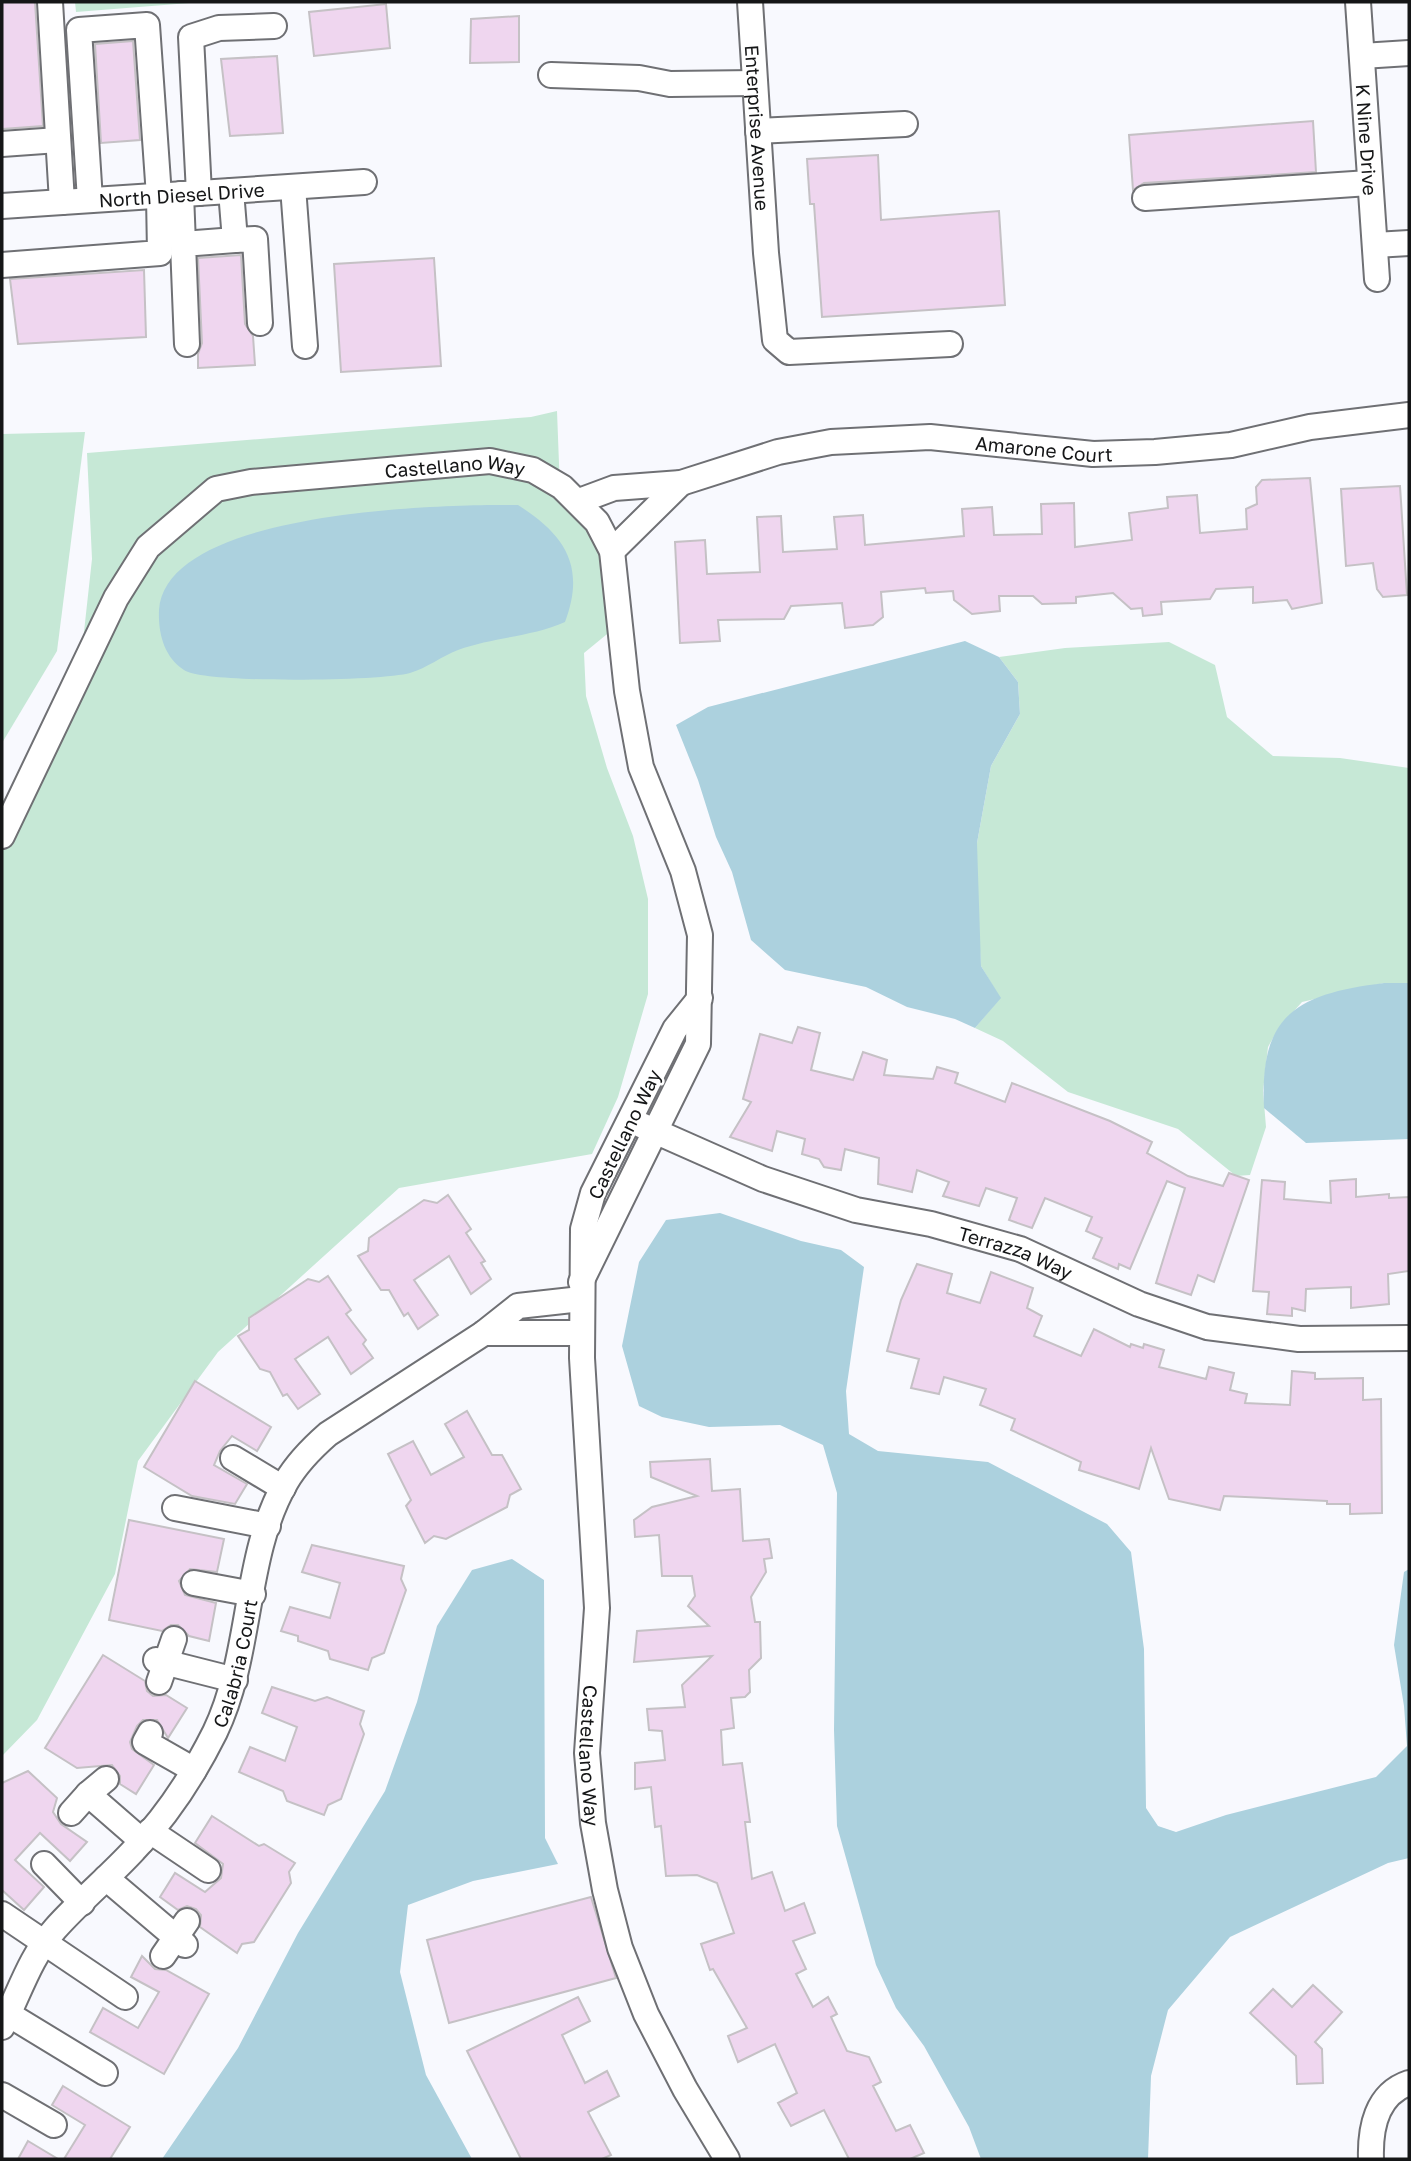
<svg xmlns="http://www.w3.org/2000/svg" width="1411" height="2161" viewBox="0 0 1411 2161" font-family="'Golos Text',sans-serif">
<rect width="100%" height="100%" fill="#f8f9fe"/>
<g fill="#c6e8d6">
<path d="M75 2H202L76 12Z"/>
<path d="M557 411 560 490 607 551 623 621 584 653 586 696 607 768 633 836 648 899V994L618 1097 592 1154 399 1188 218 1352 138 1461 115 1574 37 1720 2 1756V802L18 780 81 659 92 559 87 453 531 417Z"/>
<path d="M85 432 57 651 2 743V434Z"/>
<path d="M1169 642 1215 665 1227 717 1273 756 1340 758 1409 768V983H1384L1302 1002 1278 1029 1268 1047 1263 1091 1266 1127 1250 1175 1236 1176 1178 1129 1068 1092 1003 1041 975 1028 1000 998 981 966 976 890 977 843 991 766 1020 714 1018 682 999 657 1065 648Z"/>
</g>
<g fill="#acd1de">
<path d="M518 505C565 535 586 566 565 622 532 637 493 637 458 650 442 656 427 668 410 673 383 681 203 684 184 670 164 657 158 633 159 610 166 510 443 504 518 505Z"/>
<path d="M965 641 999 657 1018 682 1020 714 991 766 977 843 981 966 1001 998 975 1028 955 1019 907 1007 866 987 785 970 751 940 732 872 716 837 698 780 676 725 708 707Z"/>
<path d="M1384 983H1409V1139L1306 1143 1264 1108C1259 1012 1299 994 1384 983Z"/>
<path d="M720 1213 801 1241 841 1250 864 1267 846 1391 849 1434 878 1451 988 1462 1107 1524 1131 1552 1144 1649 1146 1808 1158 1826 1176 1832 1226 1815 1376 1777 1407 1746 1404 1706 1394 1645 1404 1572 1409 1569V1858L1388 1863 1230 1937 1168 2010 1151 2076 1148 2159H981L969 2127 924 2046 896 2008 876 1965 837 1826 834 1730 837 1493 823 1445 780 1425 709 1427 662 1417 639 1406 622 1346 639 1262 666 1220Z"/>
<path d="M512 1559 544 1580 545 1838 558 1864 473 1881 408 1905 400 1972 426 2075 472 2159H162L238 2048 298 1933 385 1791 417 1702 437 1626 472 1570Z"/>
</g>
<g fill="#efd6ef" stroke="#c5c1c5" stroke-width="2">
<path d="M2 2H35L43 126 2 129Z"/>
<path d="M386 4 390 48 314 56 309 12Z"/>
<path d="M519 16V62L470 63 471 19Z"/>
<path d="M133 41 140 140 101 143 95 44Z"/>
<path d="M277 56 283 133 230 136 221 59Z"/>
<path d="M1313 121 1316 172 1144 183 1133 190 1129 135Z"/>
<path d="M878 155 881 220 999 211 1005 305 822 317 814 204H810L807 159Z"/>
<path d="M241 255 245 324 253 336 255 365 198 368V354L202 343 198 258Z"/>
<path d="M434 258 441 366 341 372 334 264Z"/>
<path d="M144 270 146 337 18 344 10 279Z"/>
<path d="M1310 478 1322 603 1292 609 1287 600 1253 603V587L1216 589 1210 599 1161 602 1162 614 1143 616 1142 608 1131 609 1113 593 1076 597V603L1042 604 1033 596H999L1000 611 972 614 954 600 953 591 926 593 925 588 881 592 883 617 873 625 845 628 842 603 791 606 784 619 718 620 720 641 680 643 675 542 705 540 707 574 760 572 757 517 781 516 783 552 837 549 834 517 863 515 865 545 964 536 962 509 992 507 994 535 1042 534 1041 504 1074 503 1075 547 1132 540 1129 513 1168 508 1167 497 1197 495 1200 533 1247 529 1246 509 1257 504 1256 487 1262 480Z"/>
<path d="M1400 486 1407 595 1383 597 1377 589 1373 563 1346 566 1341 489Z"/>
<path d="M798 1027 820 1033 811 1070 853 1080 863 1052 887 1060 884 1075 933 1079 937 1067 958 1073 955 1083 1005 1102 1012 1083 1110 1121 1152 1142 1147 1153 1188 1176 1223 1186 1229 1173 1249 1180 1214 1282 1198 1275 1191 1295 1156 1283 1185 1188 1167 1181 1130 1269 1119 1264 1118 1269 1093 1258 1102 1238 1086 1231 1092 1217 1045 1198 1032 1228 1009 1220 1017 1198 986 1188 979 1206 943 1196 949 1182 917 1170 912 1192 878 1184 879 1158 845 1149 841 1170 824 1167 819 1159 802 1154 805 1139 777 1131 772 1151 730 1137 751 1102 743 1099 760 1034 792 1043Z"/>
<path d="M1356 1179V1197L1389 1194V1198L1409 1197V1271L1388 1274 1389 1304 1351 1308V1287L1306 1289 1305 1311 1292 1308V1316L1267 1314 1269 1292 1253 1291 1262 1180 1285 1182 1284 1199 1331 1203 1330 1181Z"/>
<path d="M448 1195 471 1229 466 1233 485 1261 481 1263 491 1279 471 1294 449 1256 414 1280 438 1315 418 1329 408 1313 404 1316 389 1290H381L358 1256 368 1251 369 1238 424 1200 437 1203Z"/>
<path d="M917 1264 952 1274 947 1293 980 1303 991 1272 1033 1288 1027 1308 1042 1316 1034 1336 1081 1356 1094 1329 1130 1347 1131 1344 1143 1348 1144 1344 1164 1350 1159 1367 1206 1379 1209 1367 1234 1373 1230 1390 1247 1394 1245 1403 1290 1405 1292 1371 1315 1373V1379L1363 1378V1400L1381 1399 1382 1513 1350 1514V1504H1327V1501L1224 1496 1220 1510 1169 1499 1151 1448 1139 1489 1079 1470 1081 1462 1011 1430 1015 1419 980 1405 986 1389 944 1377 939 1394 911 1388 919 1359 887 1351 901 1300Z"/>
<path d="M328 1276 351 1310 346 1314 366 1340 363 1344 373 1358 351 1374 328 1337 295 1359 320 1394 298 1409 287 1394 283 1396 270 1372 260 1369 238 1336 249 1330V1318L308 1279 319 1282Z"/>
<path d="M195 1381 271 1427 257 1451 232 1436 220 1451 214 1465 247 1484 235 1504 192 1496 144 1467Z"/>
<path d="M467 1411 492 1455H502L521 1489 510 1495 507 1507 446 1539 434 1536 425 1543 406 1506 411 1500 388 1454 413 1441 431 1475 464 1457 445 1424Z"/>
<path d="M710 1459 712 1491 740 1489 743 1541 769 1539 772 1558 764 1559 766 1572 751 1597 755 1622H760L761 1658 749 1670 750 1692 745 1697 731 1698 734 1728 721 1730 723 1765 742 1763 750 1822H745L752 1879 772 1872 785 1911 804 1903 815 1933 793 1941 806 1969 796 1974 813 2007 828 1997 837 2014 831 2017 847 2051 869 2057 881 2082 873 2086 896 2131 910 2125 924 2153 910 2159H849L824 2110 791 2126 778 2103 797 2093 775 2044 738 2062 728 2036 747 2028 713 1969 710 1970 701 1944 734 1933 717 1883 697 1875 666 1876 661 1826 655 1827 651 1787 635 1789V1763L665 1760 662 1731 649 1730 647 1709 685 1707 682 1685 712 1656 634 1662 637 1631 709 1626 688 1606 695 1596 692 1576H662L659 1535 635 1537 634 1520 652 1507 697 1496 651 1477 650 1462Z"/>
<path d="M129 1520 224 1539 217 1572 190 1569 179 1581 185 1595 216 1603 209 1641 189 1636 178 1625H171L162 1631 109 1620Z"/>
<path d="M312 1545 404 1566 401 1579 406 1590 384 1653 372 1658 368 1670 330 1659 328 1651 298 1641V1636L281 1631 290 1607 330 1618 340 1583 302 1572Z"/>
<path d="M103 1655 145 1681 147 1691 153 1696 166 1695 187 1708 168 1738 157 1720H143L137 1726 130 1742 132 1749 154 1765 136 1794 120 1784V1776L112 1765 77 1768 45 1748Z"/>
<path d="M272 1687 315 1701 327 1697 364 1711 360 1724 364 1734 341 1799 328 1805 324 1815 287 1801 283 1791 239 1772 250 1747 285 1761 297 1727 262 1713Z"/>
<path d="M28 1771 57 1798 53 1812 61 1824 87 1842 70 1861 40 1833 15 1860 44 1887 24 1910 2 1890V1783Z"/>
<path d="M212 1816 259 1846 264 1844 295 1863 289 1872 291 1883 254 1942 242 1944 237 1953 200 1927 201 1915 196 1909 187 1906 178 1910 160 1897 175 1873 205 1892 221 1878 223 1864 195 1843Z"/>
<path d="M591 1897 616 1978 449 2023 427 1940Z"/>
<path d="M142 1956 155 1969 166 1970 209 1994 164 2074 90 2032 103 2008 138 2028 159 1992 131 1977Z"/>
<path d="M1313 1985 1342 2012 1315 2042 1322 2049 1323 2083 1297 2084 1296 2056 1250 2013 1273 1989 1292 2007Z"/>
<path d="M578 1997 590 2021 562 2035 585 2083 607 2071 619 2096 588 2112 611 2155 602 2159H521L467 2051Z"/>
<path d="M63 2086 130 2127 110 2159H64L85 2125 52 2105Z"/>
<path d="M28 2141 58 2159H18Z"/>
</g>
<g fill="none" stroke-linecap="round" stroke-linejoin="round">
<defs>
<g id="minor">
<path d="M50 2 62 202"/>
<path id="s1" d="M750 2 766 253 775 340 789 352 950 344"/>
<path id="s2" d="M1358 2 1377 279"/>
<path d="M1362 56 1409 53"/>
<path d="M551 75 639 78 670 84 755 83"/>
<path d="M758 131 905 124"/>
<path d="M2 144 58 140"/>
<path d="M293 187 305 346"/>
<path d="M231 191 235 240 255 239 260 323"/>
<path d="M199 193 191 37 219 28 274 26"/>
<path d="M181 194 183 244"/>
<path d="M1145 198 1369 183"/>
<path id="s3" d="M2 206 364 182"/>
<path d="M1375 245 1409 243"/>
<path d="M2 265 160 253 159 196 147 25 79 30 90 200"/>
<path d="M187 344 183 244 235 240"/>
<path id="s4" d="M579 501 614 488 681 483 778 452 831 442 930 437 1093 454 1155 452 1231 445 1310 427 1409 415"/>
<path d="M612 551 681 483"/>
<path id="s5" d="M2 836 116 598 148 547 216 489 251 482 490 461 533 470 562 487 597 522 612 551 627 691 641 767 683 871 700 935 698 1044 581 1282"/>
<path id="s6" d="M700 998 675 1029 593 1193 583 1229 582 1358 597 1608 587 1753 593 1823 605 1890 620 1948 646 2014 685 2089 727 2159"/>
<path id="s7" d="M641 1125 763 1179 856 1210 931 1224 1020 1249 1139 1304 1207 1327 1299 1339 1409 1338"/>
<path d="M484 1333H582"/>
<path d="M233 1458 283 1488"/>
<path d="M175 1508 268 1526"/>
<path d="M194 1583 253 1594"/>
<path d="M156 1660 235 1680"/>
<path d="M159 1682 174 1639"/>
<path d="M150 1733 145 1742 194 1770"/>
<path d="M106 1779 88 1794 142 1841"/>
<path d="M71 1813 88 1794"/>
<path d="M150 1831 208 1870"/>
<path d="M44 1864 82 1903"/>
<path d="M106 1878 185 1945"/>
<path d="M2 1914 125 1997"/>
<path d="M163 1956 187 1921"/>
<path d="M8 2014 105 2073"/>
<path id="s8" d="M2 2027C19 1994 30 1957 55 1929 80 1901 109 1877 134 1850 167 1816 194 1774 215 1732 253 1653 243 1556 286 1482 297 1463 312 1448 328 1434L484 1333 518 1306 581 1299"/>
<path d="M2 2095 54 2125"/>
<path d="M1371 2159C1370 2129 1376 2094 1409 2083"/>
</g>
</defs>
<use href="#minor" stroke="#6f7074" stroke-width="28"/>
<use href="#minor" stroke="#fff" stroke-width="24"/>
</g>
<g text-anchor="middle" dominant-baseline="central" stroke-width="5" stroke-linejoin="round" paint-order="stroke">
<g font-size="19" fill="#151617" stroke="#fff">
<text stroke="none"><textPath href="#s1" startOffset="126">Enterprise Avenue</textPath></text>
<text stroke="none"><textPath href="#s2" startOffset="138">K Nine Drive</textPath></text>
<text stroke="none"><textPath href="#s3" startOffset="180">North Diesel Drive</textPath></text>
<text stroke="none"><textPath href="#s4" startOffset="474">Amarone Court</textPath></text>
<text stroke="none"><textPath href="#s5" startOffset="654">Castellano Way</textPath></text>
<text transform="translate(624 1134) rotate(-64)">Castellano Way</text>
<text stroke="none"><textPath href="#s7" startOffset="397">Terrazza Way</textPath></text>
<text stroke="none"><textPath href="#s8" startOffset="439">Calabria Court</textPath></text>
<text stroke="none"><textPath href="#s6" startOffset="788">Castellano Way</textPath></text>
</g>
</g>
<rect width="1411" height="2161" fill="none" stroke="#151617" stroke-width="7"/>
</svg>
